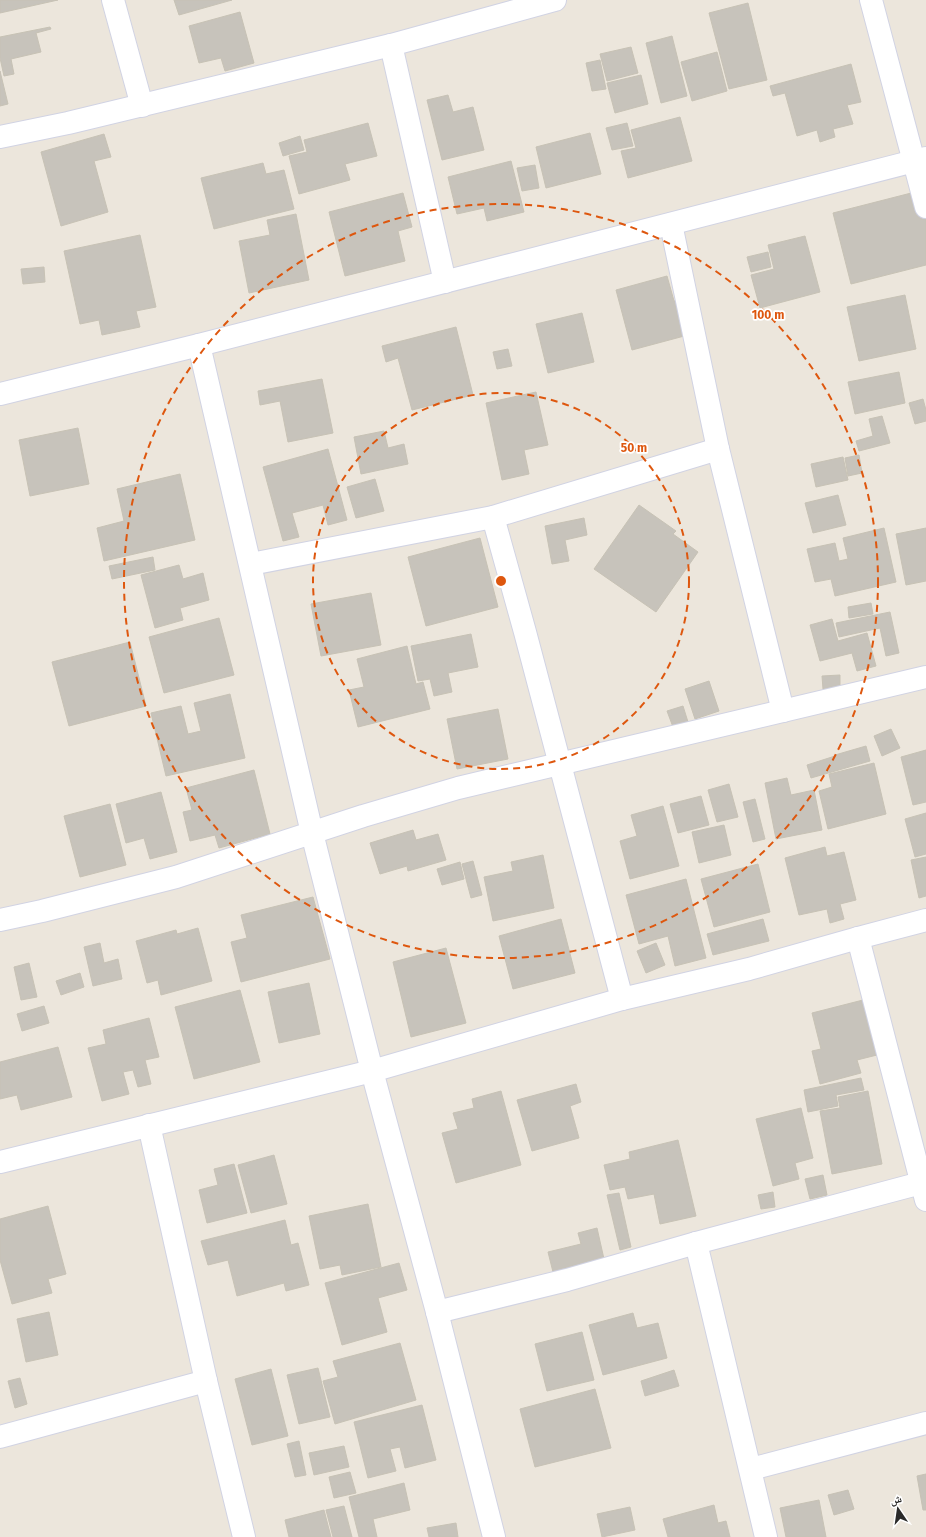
<svg xmlns="http://www.w3.org/2000/svg" width="926" height="1537" viewBox="0 0 926 1537" font-family="'Fira Sans','Noto Naskh Arabic',sans-serif">
<rect width="100%" height="100%" fill="#ece6dc"/>
<g fill="#c7c3bb" stroke="#c7c2b5">
<path d="M0 0H58L0 13Z"/>
<path d="M174 0H232L179 15Z"/>
<path d="M748 3 767 80 729 89 709 13Z"/>
<path d="M240 12 254 63 225 71 221 58 199 63 189 26Z"/>
<path d="M50 27 51 29 36 33 41 52 11 59 14 74 4 76 0 58V37Z"/>
<path d="M672 36 687 96 661 103 646 43Z"/>
<path d="M631 47 638 73 607 81 600 54Z"/>
<path d="M717 52 727 91 692 101 681 62Z"/>
<path d="M600 60 606 89 592 91 586 63Z"/>
<path d="M851 64 861 102 847 105 853 124 833 129 835 137 820 142 817 130 797 136 785 93 773 96 770 86Z"/>
<path d="M0 71 8 104 0 106Z"/>
<path d="M641 75 648 104 615 113 607 83Z"/>
<path d="M448 95 453 112 473 107 484 150 442 160 427 100Z"/>
<path d="M680 117 692 161 628 178 621 151 636 148 631 130Z"/>
<path d="M368 123 377 156 345 164 350 180 299 194 289 156 307 152 304 140Z"/>
<path d="M627 123 633 146 612 150 606 128Z"/>
<path d="M590 133 601 174 546 188 536 147Z"/>
<path d="M104 134 111 157 94 161 108 212 61 226 41 152Z"/>
<path d="M300 136 304 150 283 156 279 143Z"/>
<path d="M511 161 524 212 487 221 484 208 457 214 448 177Z"/>
<path d="M263 163 266 174 284 170 294 209 214 229 201 178Z"/>
<path d="M535 165 539 188 522 191 517 168Z"/>
<path d="M919 191 926 220V265L851 284 833 213Z"/>
<path d="M403 193 412 227 398 231 405 261 345 276 329 212Z"/>
<path d="M296 214 309 280 249 293 239 241 270 235 267 220Z"/>
<path d="M140 235 156 307 136 311 140 327 102 335 99 320 80 324 64 251Z"/>
<path d="M805 236 820 292 760 308 751 275 774 269 768 245Z"/>
<path d="M768 252 771 267 751 272 747 257Z"/>
<path d="M44 267 45 282 23 284 21 269Z"/>
<path d="M667 276 674 301 679 300 688 335 632 350 616 290Z"/>
<path d="M905 295 916 349 859 361 847 307Z"/>
<path d="M582 313 594 362 548 373 536 324Z"/>
<path d="M456 327 473 395 412 410 398 358 386 362 382 346Z"/>
<path d="M508 349 512 366 497 369 493 352Z"/>
<path d="M899 372 905 403 855 414 848 382Z"/>
<path d="M322 379 333 433 288 442 280 401 260 405 258 391Z"/>
<path d="M536 392 548 445 524 450 529 474 502 480 486 403Z"/>
<path d="M923 399 926 410V421L915 424 909 403Z"/>
<path d="M882 416 890 443 859 451 856 441 873 436 869 419Z"/>
<path d="M78 428 89 484 30 496 19 440Z"/>
<path d="M384 431 388 448 404 444 408 464 361 474 354 437Z"/>
<path d="M328 449 347 520 328 525 323 505 292 513 299 537 283 541 263 467Z"/>
<path d="M859 455 862 473 848 476 845 458Z"/>
<path d="M843 457 848 480 816 487 811 464Z"/>
<path d="M180 474 195 540 104 561 97 528 124 521 117 489Z"/>
<path d="M375 479 384 511 356 518 347 487Z"/>
<path d="M838 495 846 525 813 533 805 503Z"/>
<path d="M639 505 676 531 673 534 698 552 656 612 594 569Z"/>
<path d="M584 518 587 535 565 540 569 561 552 564 545 526Z"/>
<path d="M884 528 896 582 835 596 831 579 815 582 807 549 835 543 839 561 848 559 843 538Z"/>
<path d="M926 528V581L906 585 896 534Z"/>
<path d="M480 538 498 607 426 626 408 557Z"/>
<path d="M153 557 155 570 112 579 109 566Z"/>
<path d="M179 565 183 579 203 573 209 600 180 608 183 620 155 628 141 575Z"/>
<path d="M371 593 381 645 321 656 311 604Z"/>
<path d="M871 603 873 614 849 618 848 607Z"/>
<path d="M890 612 899 653 886 656 880 628 839 637 836 623Z"/>
<path d="M219 618 234 675 164 693 149 637Z"/>
<path d="M832 619 838 641 867 633 876 666 857 671 852 653 820 661 810 625Z"/>
<path d="M471 634 478 667 448 673 452 692 434 696 430 679 418 681 411 646Z"/>
<path d="M130 642 146 706 69 726 52 662Z"/>
<path d="M407 646 416 684 423 682 430 709 358 727 349 690 364 687 357 659Z"/>
<path d="M840 675V688L823 689 822 676Z"/>
<path d="M709 681 719 711 695 719 685 689Z"/>
<path d="M230 694 245 758 166 776 151 713 181 706 188 734 201 731 194 703Z"/>
<path d="M683 706 688 722 673 727 667 711Z"/>
<path d="M498 709 508 759 457 769 447 719Z"/>
<path d="M891 729 900 748 882 756 874 736Z"/>
<path d="M866 746 870 761 811 778 807 765 835 756V755Z"/>
<path d="M926 750V802L913 805 901 757Z"/>
<path d="M874 763 886 814 828 829 819 791 832 787 829 774Z"/>
<path d="M254 770 270 834 219 848 215 835 190 841 183 812 192 810 186 788Z"/>
<path d="M787 778 791 795 814 790 822 830 776 839 765 783Z"/>
<path d="M729 784 738 817 717 822 708 790Z"/>
<path d="M161 792 177 852 150 859 144 838 126 843 116 804Z"/>
<path d="M701 796 709 825 678 833 670 804Z"/>
<path d="M755 799 765 839 753 842 743 802Z"/>
<path d="M110 804 126 865 80 877 64 816Z"/>
<path d="M663 806 679 866 630 879 620 841 637 836 631 815Z"/>
<path d="M926 813V854L915 857 905 819Z"/>
<path d="M724 825 731 855 699 863 692 832Z"/>
<path d="M413 830 416 840 438 834 446 860 408 871 407 866 380 874 370 843Z"/>
<path d="M825 847 827 856 844 852 856 900 840 904 844 919 830 923 827 909 799 915 785 858Z"/>
<path d="M543 855 554 908 493 921 484 877 513 871 511 862Z"/>
<path d="M926 857V896L919 898 911 860Z"/>
<path d="M473 861 482 895 471 898 462 864Z"/>
<path d="M460 862 464 879 442 885 437 869Z"/>
<path d="M758 864 770 912 714 927 701 879Z"/>
<path d="M686 879 706 958 675 966 668 936 639 944 626 895Z"/>
<path d="M313 897 330 959 241 982 231 942 247 938 241 915Z"/>
<path d="M561 919 575 973 513 989 499 936Z"/>
<path d="M763 919 769 941 713 955 707 934Z"/>
<path d="M198 928 212 981 161 995 158 980 147 983 136 941 176 930 177 934Z"/>
<path d="M100 943 104 963 118 959 122 979 93 986 84 947Z"/>
<path d="M656 943 665 965 646 973 637 951Z"/>
<path d="M446 948 466 1023 411 1037 393 962Z"/>
<path d="M29 963 37 997 21 1000 14 967Z"/>
<path d="M80 973 84 987 61 995 56 981Z"/>
<path d="M309 983 320 1034 279 1043 268 992Z"/>
<path d="M240 990 260 1062 194 1079 175 1007Z"/>
<path d="M863 1000 877 1055 857 1060 861 1073 820 1084 812 1051 821 1049 812 1013Z"/>
<path d="M44 1006 49 1023 22 1031 17 1014Z"/>
<path d="M149 1018 159 1057 145 1060 151 1084 138 1087 133 1070 123 1072 129 1094 102 1101 88 1048 106 1044 103 1030Z"/>
<path d="M58 1047 72 1097 21 1110 17 1095 0 1099V1062Z"/>
<path d="M861 1078 864 1090 836 1095 838 1106 808 1112 804 1090Z"/>
<path d="M576 1084 581 1102 570 1106 579 1138 532 1151 517 1100Z"/>
<path d="M501 1091 521 1165 456 1183 442 1133 458 1129 453 1113 474 1108 472 1099Z"/>
<path d="M868 1091 882 1164 832 1174 820 1111 840 1108 838 1097Z"/>
<path d="M801 1108 813 1158 795 1163 799 1179 773 1186 756 1119Z"/>
<path d="M678 1140 696 1216 660 1224 654 1194 628 1199 625 1187 610 1190 604 1165 630 1159 629 1152Z"/>
<path d="M274 1155 287 1204 251 1213 238 1165Z"/>
<path d="M234 1164 247 1213 207 1223 199 1190 218 1185 214 1169Z"/>
<path d="M823 1175 827 1195 810 1199 805 1179Z"/>
<path d="M773 1192 775 1207 761 1209 758 1195Z"/>
<path d="M619 1193 631 1247 620 1250 607 1195Z"/>
<path d="M368 1204 381 1267 342 1275 340 1265 320 1269 309 1216Z"/>
<path d="M48 1206 66 1274 48 1279 52 1293 12 1304 0 1260V1219Z"/>
<path d="M285 1220 291 1245 298 1243 309 1285 286 1291 284 1283 237 1296 228 1260 208 1265 201 1241Z"/>
<path d="M597 1228 604 1259 553 1272 548 1252 581 1244 578 1233Z"/>
<path d="M399 1263 407 1290 378 1298 387 1332 342 1345 325 1283Z"/>
<path d="M49 1312 58 1355 26 1362 17 1319Z"/>
<path d="M633 1313 637 1328 658 1323 667 1358 603 1375 589 1325Z"/>
<path d="M582 1332 594 1380 547 1391 535 1344Z"/>
<path d="M400 1343 416 1400 335 1424 323 1381 338 1377 333 1361Z"/>
<path d="M318 1368 330 1417 299 1424 287 1375Z"/>
<path d="M271 1369 288 1436 252 1445 235 1379Z"/>
<path d="M674 1370 679 1386 645 1396 641 1381Z"/>
<path d="M20 1378 27 1404 15 1408 8 1381Z"/>
<path d="M595 1389 611 1448 535 1467 520 1409Z"/>
<path d="M422 1405 436 1460 405 1468 400 1447 390 1449 396 1471 368 1478 354 1422Z"/>
<path d="M299 1441 306 1475 295 1477 287 1444Z"/>
<path d="M344 1446 349 1467 314 1475 309 1453Z"/>
<path d="M350 1472 356 1493 334 1498 329 1477Z"/>
<path d="M926 1474V1510H923L917 1476Z"/>
<path d="M404 1483 410 1510 373 1519 377 1537H359L349 1497Z"/>
<path d="M848 1490 854 1509 834 1515 828 1495Z"/>
<path d="M819 1500 826 1537H786L780 1508Z"/>
<path d="M714 1505 718 1523 726 1521 730 1537H668L663 1519Z"/>
<path d="M344 1506 352 1537H333L326 1510Z"/>
<path d="M630 1507 635 1530 602 1537 597 1514Z"/>
<path d="M324 1510 331 1537H289L285 1520Z"/>
<path d="M456 1523 458 1537H429L427 1528Z"/>
</g>
<g fill="none" stroke-linecap="round" stroke-linejoin="round">
<defs>
<g id="minor">
<path d="M113 0 142 106"/>
<path d="M871 0 926 207"/>
<path d="M391 45 445 282"/>
<path d="M0 137 68 123 391 45 555 0"/>
<path d="M671 224 718 449 783 711"/>
<path d="M199 345 312 833 372 1071 437 1312 494 1537"/>
<path d="M0 394 199 345 926 158"/>
<path d="M493 517 525 632 622 999"/>
<path d="M251 564 493 517 718 449"/>
<path d="M0 920 42 911 176 877 363 816 458 788 926 677"/>
<path d="M858 938 926 1200"/>
<path d="M149 1125 206 1381 244 1537"/>
<path d="M0 1162 372 1071 622 999 749 969 858 938 926 920"/>
<path d="M696 1243 766 1537"/>
<path d="M437 1312 567 1280 696 1243 921 1183"/>
<path d="M0 1437 206 1381"/>
<path d="M751 1469 926 1423"/>
</g>
</defs>
<use href="#minor" stroke="#d1d3e3" stroke-width="24"/>
<use href="#minor" stroke="#fff" stroke-width="22"/>
</g>
<g fill="none" stroke="#de570e" stroke-width="2" stroke-dasharray="7 5">
<circle cx="501" cy="581" r="188"/>
<circle cx="501" cy="581" r="377"/>
</g>
<circle cx="501" cy="581" r="6" fill="#de570e" stroke="#fff" stroke-width="2"/>
<g font-size="12" text-anchor="middle" font-weight="bold" fill="#de570e" stroke="#fff" stroke-width="3.5" stroke-linejoin="round" paint-order="stroke">
<text x="768" y="319">100 m</text>
<text x="634" y="452">50 m</text>
</g>
<g transform="translate(898 1509) rotate(347)" stroke="#ffffff" stroke-width="3" paint-order="stroke">
<path d="M0-3L7 15L0 10L-7 15Z" fill="#2a2a2a"/>
<text y="-6" font-size="11" font-weight="bold" text-anchor="middle" fill="#2a2a2a">ش</text>
</g>
</svg>
